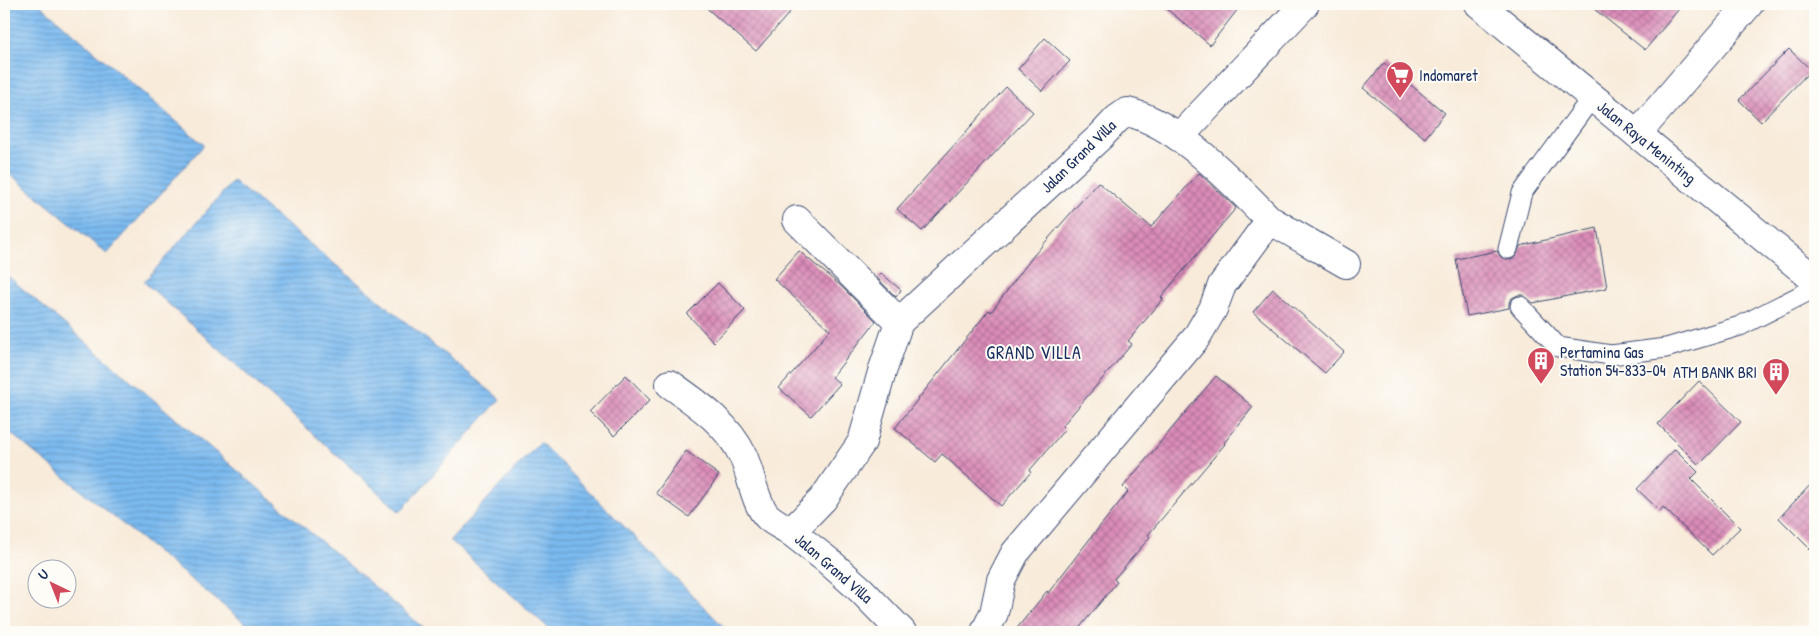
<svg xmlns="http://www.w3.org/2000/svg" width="1819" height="636" viewBox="0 0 1819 636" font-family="'Patrick Hand',sans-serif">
<defs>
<pattern id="water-rules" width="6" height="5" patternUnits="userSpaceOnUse" patternTransform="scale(1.25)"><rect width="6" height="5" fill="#7bbaef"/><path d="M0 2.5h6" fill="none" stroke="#6498c5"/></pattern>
<pattern id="building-cross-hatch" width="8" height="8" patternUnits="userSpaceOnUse" patternTransform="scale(1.25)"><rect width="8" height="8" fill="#db8cb8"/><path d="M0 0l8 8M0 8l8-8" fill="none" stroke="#b17399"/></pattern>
</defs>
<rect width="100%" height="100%" fill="#fdfcf7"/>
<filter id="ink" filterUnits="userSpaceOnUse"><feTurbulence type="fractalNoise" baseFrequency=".02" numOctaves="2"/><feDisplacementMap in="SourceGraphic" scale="10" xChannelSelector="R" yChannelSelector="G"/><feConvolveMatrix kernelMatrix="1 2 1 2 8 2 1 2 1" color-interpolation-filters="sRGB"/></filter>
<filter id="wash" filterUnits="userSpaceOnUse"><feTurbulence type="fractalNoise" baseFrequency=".0096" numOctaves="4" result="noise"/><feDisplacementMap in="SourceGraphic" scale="20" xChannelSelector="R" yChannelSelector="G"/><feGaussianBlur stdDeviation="1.12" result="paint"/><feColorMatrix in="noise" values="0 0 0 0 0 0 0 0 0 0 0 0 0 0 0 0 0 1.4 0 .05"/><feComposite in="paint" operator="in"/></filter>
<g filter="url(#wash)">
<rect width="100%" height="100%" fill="#f8ebda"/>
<g fill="url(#water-rules)" stroke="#4b74a6">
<path d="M4 4H39L204 145 107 254 4 169Z"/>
<path d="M233 181 500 399 400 512 144 282Z"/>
<path d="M4 273 428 632H256L4 428Z"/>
<path d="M540 442 729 632H553L450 540Z"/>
</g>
<g id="blocks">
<g fill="url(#building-cross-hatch)">
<path d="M702 4H797L756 51Z"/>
<path d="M1161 4H1242L1210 45Z"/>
<path d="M1588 4H1683L1645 50Z"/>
<path d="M1045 38 1070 61 1042 91 1018 69Z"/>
<path d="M1789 49 1811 70 1761 122 1739 100Z"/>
<path d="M1384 63 1445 113 1425 138 1363 88Z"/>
<path d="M1006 87 1033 112 922 231 897 209Z"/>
<path d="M1199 173 1236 208 1161 297 1163 299 1128 341 1132 344 1062 426 1065 429 1030 470 1031 472 1001 506 942 454 935 462 895 428 989 310 991 312 1034 255 1098 182 1151 227Z"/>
<path d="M1597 228 1607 288 1533 303 1524 295H1518L1512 298 1509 302V308L1467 316 1456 259 1497 251 1501 257 1511 260 1516 256 1520 246Z"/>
<path d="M799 251 841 286 876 321 832 377 840 384 811 416 779 388 830 330 774 279Z"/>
<path d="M881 273 901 290 896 297 877 278Z"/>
<path d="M718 283 745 310 714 342 687 314Z"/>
<path d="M1273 289 1344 352 1325 373 1253 312Z"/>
<path d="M626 375 650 400 614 436 590 412Z"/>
<path d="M1216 376 1253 407 1224 443 1225 444 1148 535 1150 537 1114 579 1117 582 1076 632H1014L1047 591 1048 593 1092 536 1128 492 1123 487Z"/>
<path d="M1699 381 1741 422 1699 465 1658 424Z"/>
<path d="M1675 449 1698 472 1691 479 1740 528 1712 555 1663 507 1660 511 1637 489Z"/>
<path d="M686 451 719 475 689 517 656 493Z"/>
<path d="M1815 480V554L1779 518Z"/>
</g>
</g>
</g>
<g filter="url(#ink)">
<use href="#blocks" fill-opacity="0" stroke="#3c4b71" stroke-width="1"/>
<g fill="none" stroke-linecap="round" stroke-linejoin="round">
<defs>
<g id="lane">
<path d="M1508 249 1522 193 1592 97"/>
<path d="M1520 306 1558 347 1611 355 1666 348 1740 326 1815 288"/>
</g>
<g id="street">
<path d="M1637 134 1749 4"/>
<path d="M1179 137 1305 4"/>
<path d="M797 220 899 322"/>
<path d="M1270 220 1346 264"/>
<path d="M670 384C698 404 728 424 743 456 751 473 755 505 768 517 775 523 784 527 791 532"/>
<path d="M902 632 861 590 827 560 791 532 823 499 862 442 882 372 899 322 1101 136 1117 119 1127 112C1178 123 1234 184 1270 220L1222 285 1213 309 1196 338 1015 553 1001 580 994 613 985 632"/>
</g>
<path id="highway" d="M1479 4 1815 280"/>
</defs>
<use href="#lane" stroke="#3c4b71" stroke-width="21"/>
<use href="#street" stroke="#3c4b71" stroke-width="30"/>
<use href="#highway" stroke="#3c4b71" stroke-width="30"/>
<use href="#lane" stroke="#fff" stroke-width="19"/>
<use href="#street" stroke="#fff" stroke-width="28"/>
<use href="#highway" stroke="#fff" stroke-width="28"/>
</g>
</g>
<defs>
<symbol id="supermarket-pin" viewBox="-11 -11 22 30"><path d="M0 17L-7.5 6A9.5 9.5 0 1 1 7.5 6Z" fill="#d1495b" stroke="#fdfcf7"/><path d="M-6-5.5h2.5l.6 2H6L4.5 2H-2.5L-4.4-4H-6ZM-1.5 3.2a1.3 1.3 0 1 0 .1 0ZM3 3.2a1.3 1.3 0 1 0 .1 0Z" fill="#fff"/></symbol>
<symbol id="building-pin" viewBox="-11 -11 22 30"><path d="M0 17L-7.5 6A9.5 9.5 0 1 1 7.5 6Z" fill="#d1495b" stroke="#fdfcf7"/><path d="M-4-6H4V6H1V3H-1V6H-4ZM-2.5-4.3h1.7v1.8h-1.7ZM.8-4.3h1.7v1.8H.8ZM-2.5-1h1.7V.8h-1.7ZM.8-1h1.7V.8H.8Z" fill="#fff"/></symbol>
</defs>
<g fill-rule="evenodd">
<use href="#supermarket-pin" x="1384" y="59" width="32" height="43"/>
<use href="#building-pin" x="1525" y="345" width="32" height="43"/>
<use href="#building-pin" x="1760" y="356" width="32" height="43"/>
</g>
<g text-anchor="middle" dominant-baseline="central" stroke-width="4" stroke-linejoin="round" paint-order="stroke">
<g font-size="16" fill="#1b2f5e" stroke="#fdfcf7" text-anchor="start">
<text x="1419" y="75">Indomaret</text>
<text x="1560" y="352">Pertamina Gas<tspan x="1560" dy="18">Station 54-833-04</tspan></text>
<text x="1757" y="372" text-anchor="end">ATM BANK BRI</text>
</g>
<g font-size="16" fill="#1b2f5e" stroke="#fdfcf7">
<text transform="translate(1647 142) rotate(39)">Jalan Raya Meninting</text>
<text transform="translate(1078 156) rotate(-44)">Jalan Grand Villa</text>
<text transform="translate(834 568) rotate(41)">Jalan Grand Villa</text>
</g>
<g font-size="18" letter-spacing="1" fill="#1b2f5e" stroke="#fdfcf7">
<text x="1034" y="352">GRAND VILLA</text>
</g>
</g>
<rect width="1819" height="636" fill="none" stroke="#fdfcf7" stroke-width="20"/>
<g transform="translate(52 584) rotate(317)"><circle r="24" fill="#fdfcf7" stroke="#a3aaba"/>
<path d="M0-4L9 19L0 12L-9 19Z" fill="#d1495b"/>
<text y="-8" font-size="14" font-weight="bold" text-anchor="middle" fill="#1b2f5e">U</text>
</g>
</svg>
